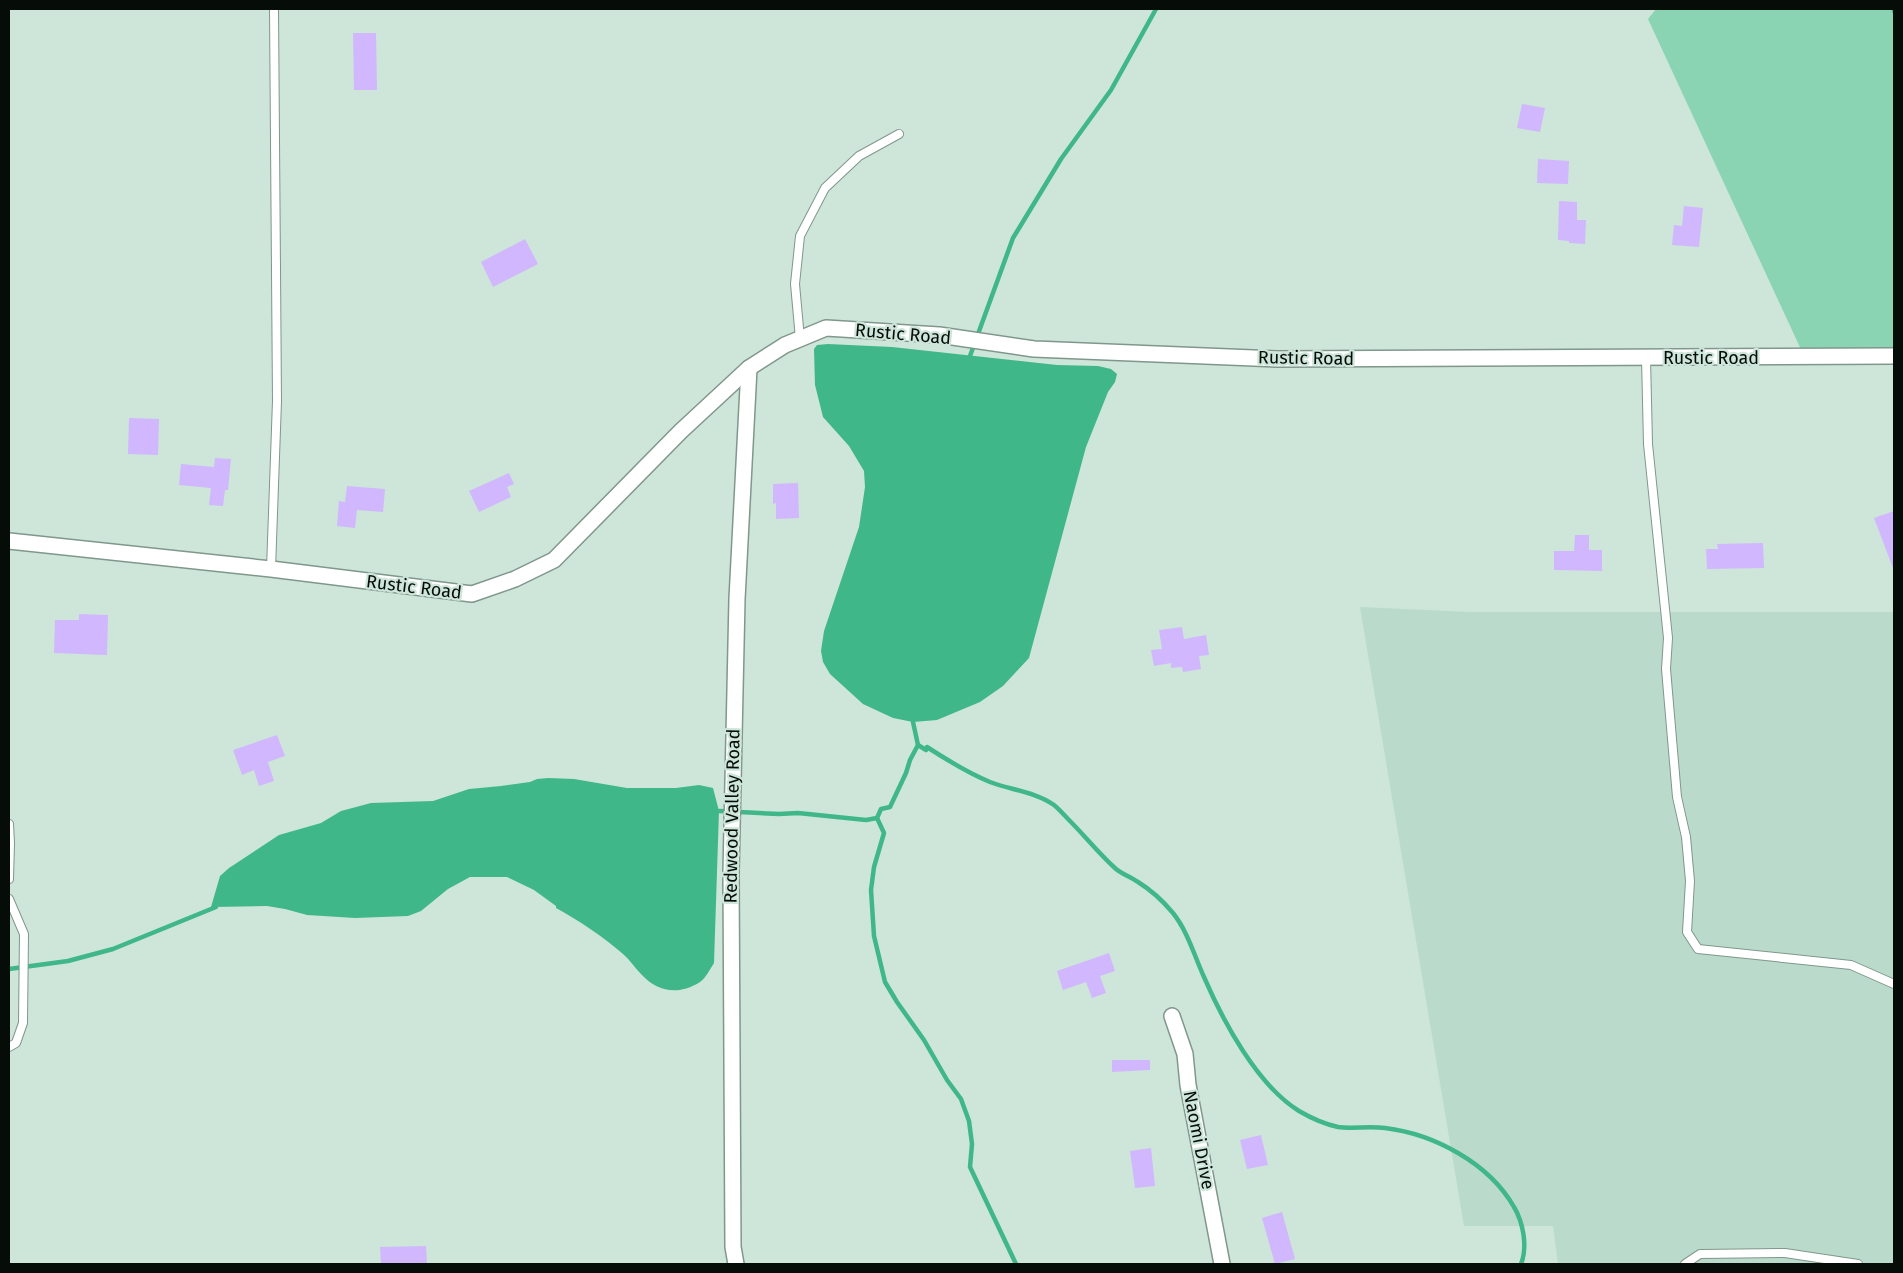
<svg xmlns="http://www.w3.org/2000/svg" width="1903" height="1273" viewBox="0 0 1903 1273" font-family="'Fira Sans',sans-serif">
<rect width="100%" height="100%" fill="#cde6d9"/>
<path fill="#badbcb" d="M1360 607 1470 612H1894V1264H1558L1553 1226H1464Z"/>
<path fill="#8ad4b3" d="M1656 9H1894V356H1804L1648 19Z"/>
<g fill="#40b789">
<path d="M828 344 892 347 1057 365 1098 366 1111 369 1117 374 1115 382 1108 392 1086 447 1029 658 1003 686 980 702 937 720 913 722 893 718 863 704 830 674 823 662 821 651 824 631 859 527 865 487 864 471 849 446 823 417 815 385 814 349 817 345Z"/>
<path d="M548 778 574 779 627 788H676L699 785 713 788 719 811 714 963C710 969 706 978 700 982 680 995 658 993 641 974 635 968 630 960 623 954 605 938 578 920 556 908V906L534 890 507 877H470L448 889 421 911 408 916 355 918 307 915 285 909 267 906 211 907 220 876 229 868 279 835 321 823 341 811 371 803 433 801 469 789 501 786 530 782 537 779Z"/>
</g>
<g fill="none" stroke-linecap="round" stroke-linejoin="round">
<g stroke="#40b789" stroke-width="4.5">
<path d="M1894 9V11"/>
<path d="M970 356 1013 238 1061 159 1111 90 1156 9"/>
<path d="M918 745 926 750 927 747C947 760 968 773 990 782 1011 790 1036 792 1054 805 1059 809 1064 815 1069 820 1085 836 1099 854 1116 869 1122 874 1131 877 1138 882 1151 890 1163 901 1173 913 1188 932 1194 955 1204 977 1223 1021 1257 1085 1299 1111 1311 1118 1324 1124 1338 1127 1352 1129 1369 1126 1385 1128 1434 1134 1489 1163 1514 1207 1523 1222 1528 1247 1521 1264"/>
<path d="M719 811 779 814 798 813 866 820 877 818 881 809 890 807 906 773 910 760 918 745 913 722"/>
<path d="M877 818 884 833 874 867 871 890 874 936 885 982 897 1002 924 1040 947 1080 961 1099 969 1121 972 1144 970 1167 1016 1264"/>
<path d="M9 969 68 961 113 949 216 907"/>
</g>
</g>
<g fill="#d1b7fe">
<path d="M353 33H376L377 90H354Z"/>
<path d="M1522 104 1545 108 1540 132 1517 128Z"/>
<path d="M1538 159 1569 161 1568 184 1537 183Z"/>
<path d="M1559 201 1577 202V220H1586L1585 244 1569 243V241L1558 240Z"/>
<path d="M1684 206 1703 208 1699 247 1672 245 1674 225 1682 226Z"/>
<path d="M525 239 538 264 493 287 481 262Z"/>
<path d="M129 418 159 419 158 455 128 454Z"/>
<path d="M215 458 231 459 228 490H225L223 506 209 505 211 488 179 485 181 464 214 467Z"/>
<path d="M509 473 514 484 507 487 511 497 479 512 469 491Z"/>
<path d="M798 483 799 518 776 519V503L773 504V484Z"/>
<path d="M347 486 385 489 383 512 357 510 355 528 337 526 339 501 345 502Z"/>
<path d="M1894 511V568H1893L1874 518Z"/>
<path d="M1575 535H1589V550H1602V571L1554 570V551H1574Z"/>
<path d="M1763 543 1764 568 1707 569 1706 549H1718L1717 544Z"/>
<path d="M79 614 108 615 107 655 54 653 55 620H79Z"/>
<path d="M1182 627 1184 639 1206 635 1209 655 1199 656 1201 669 1183 672 1182 667 1171 668V663L1154 666 1151 650 1162 649 1159 630Z"/>
<path d="M277 735 285 756 268 762 274 781 259 786 254 770 242 775 233 750Z"/>
<path d="M1109 953 1115 971 1100 976 1106 993 1092 998 1086 982 1063 990 1057 971Z"/>
<path d="M1112 1060H1150V1070L1112 1072Z"/>
<path d="M1261 1135 1268 1165 1247 1169 1240 1140Z"/>
<path d="M1151 1148 1155 1186 1135 1188 1130 1151Z"/>
<path d="M1282 1212 1295 1259 1275 1264 1262 1218Z"/>
<path d="M426 1246 427 1264H381L380 1247Z"/>
</g>
<g fill="none" stroke-linecap="round" stroke-linejoin="round">
<defs>
<g id="service">
<path d="M800 339 795 284 800 236 825 188 859 156 899 134"/>
<path d="M1646 358 1648 444 1668 638 1666 669 1677 797 1686 837 1690 881 1687 932 1698 949 1851 965 1894 984"/>
<path d="M271 569 277 401 274 9"/>
<path d="M9 824 10 843 9 879"/>
<path d="M9 899 24 934 23 1023 16 1043 9 1047"/>
<path d="M1685 1264 1700 1254 1785 1253 1858 1264"/>
</g>
<g id="minor">
<path d="M9 541 271 569 472 594 515 579 554 560 681 431 749 368 785 345 826 328 939 335 1034 349 1278 359 1894 356"/>
<path d="M1172 1016 1185 1054 1188 1085 1222 1264"/>
<path d="M736 1264 733 1247 731 873 737 599 749 368"/>
</g>
</defs>
<use href="#service" stroke="#80978c" stroke-width="10"/>
<use href="#minor" stroke="#80978c" stroke-width="18"/>
<use href="#service" stroke="#fff" stroke-width="8"/>
<use href="#minor" stroke="#fff" stroke-width="15"/>
</g>
<g text-anchor="middle" dominant-baseline="central" stroke-width="4.5" stroke-linejoin="round" paint-order="stroke">
<g font-size="18" fill="#060d09" stroke="#cde6d9">
<text transform="translate(903 334) rotate(5)">Rustic Road</text>
<text transform="translate(1306 358) rotate(1)">Rustic Road</text>
<text x="1711" y="358">Rustic Road</text>
<text transform="translate(414 587) rotate(7)">Rustic Road</text>
<text transform="translate(732 816) rotate(-89)">Redwood Valley Road</text>
<text transform="translate(1199 1140) rotate(79)">Naomi Drive</text>
</g>
</g>
<rect width="1903" height="1273" fill="none" stroke="#060d09" stroke-width="20"/>
</svg>
